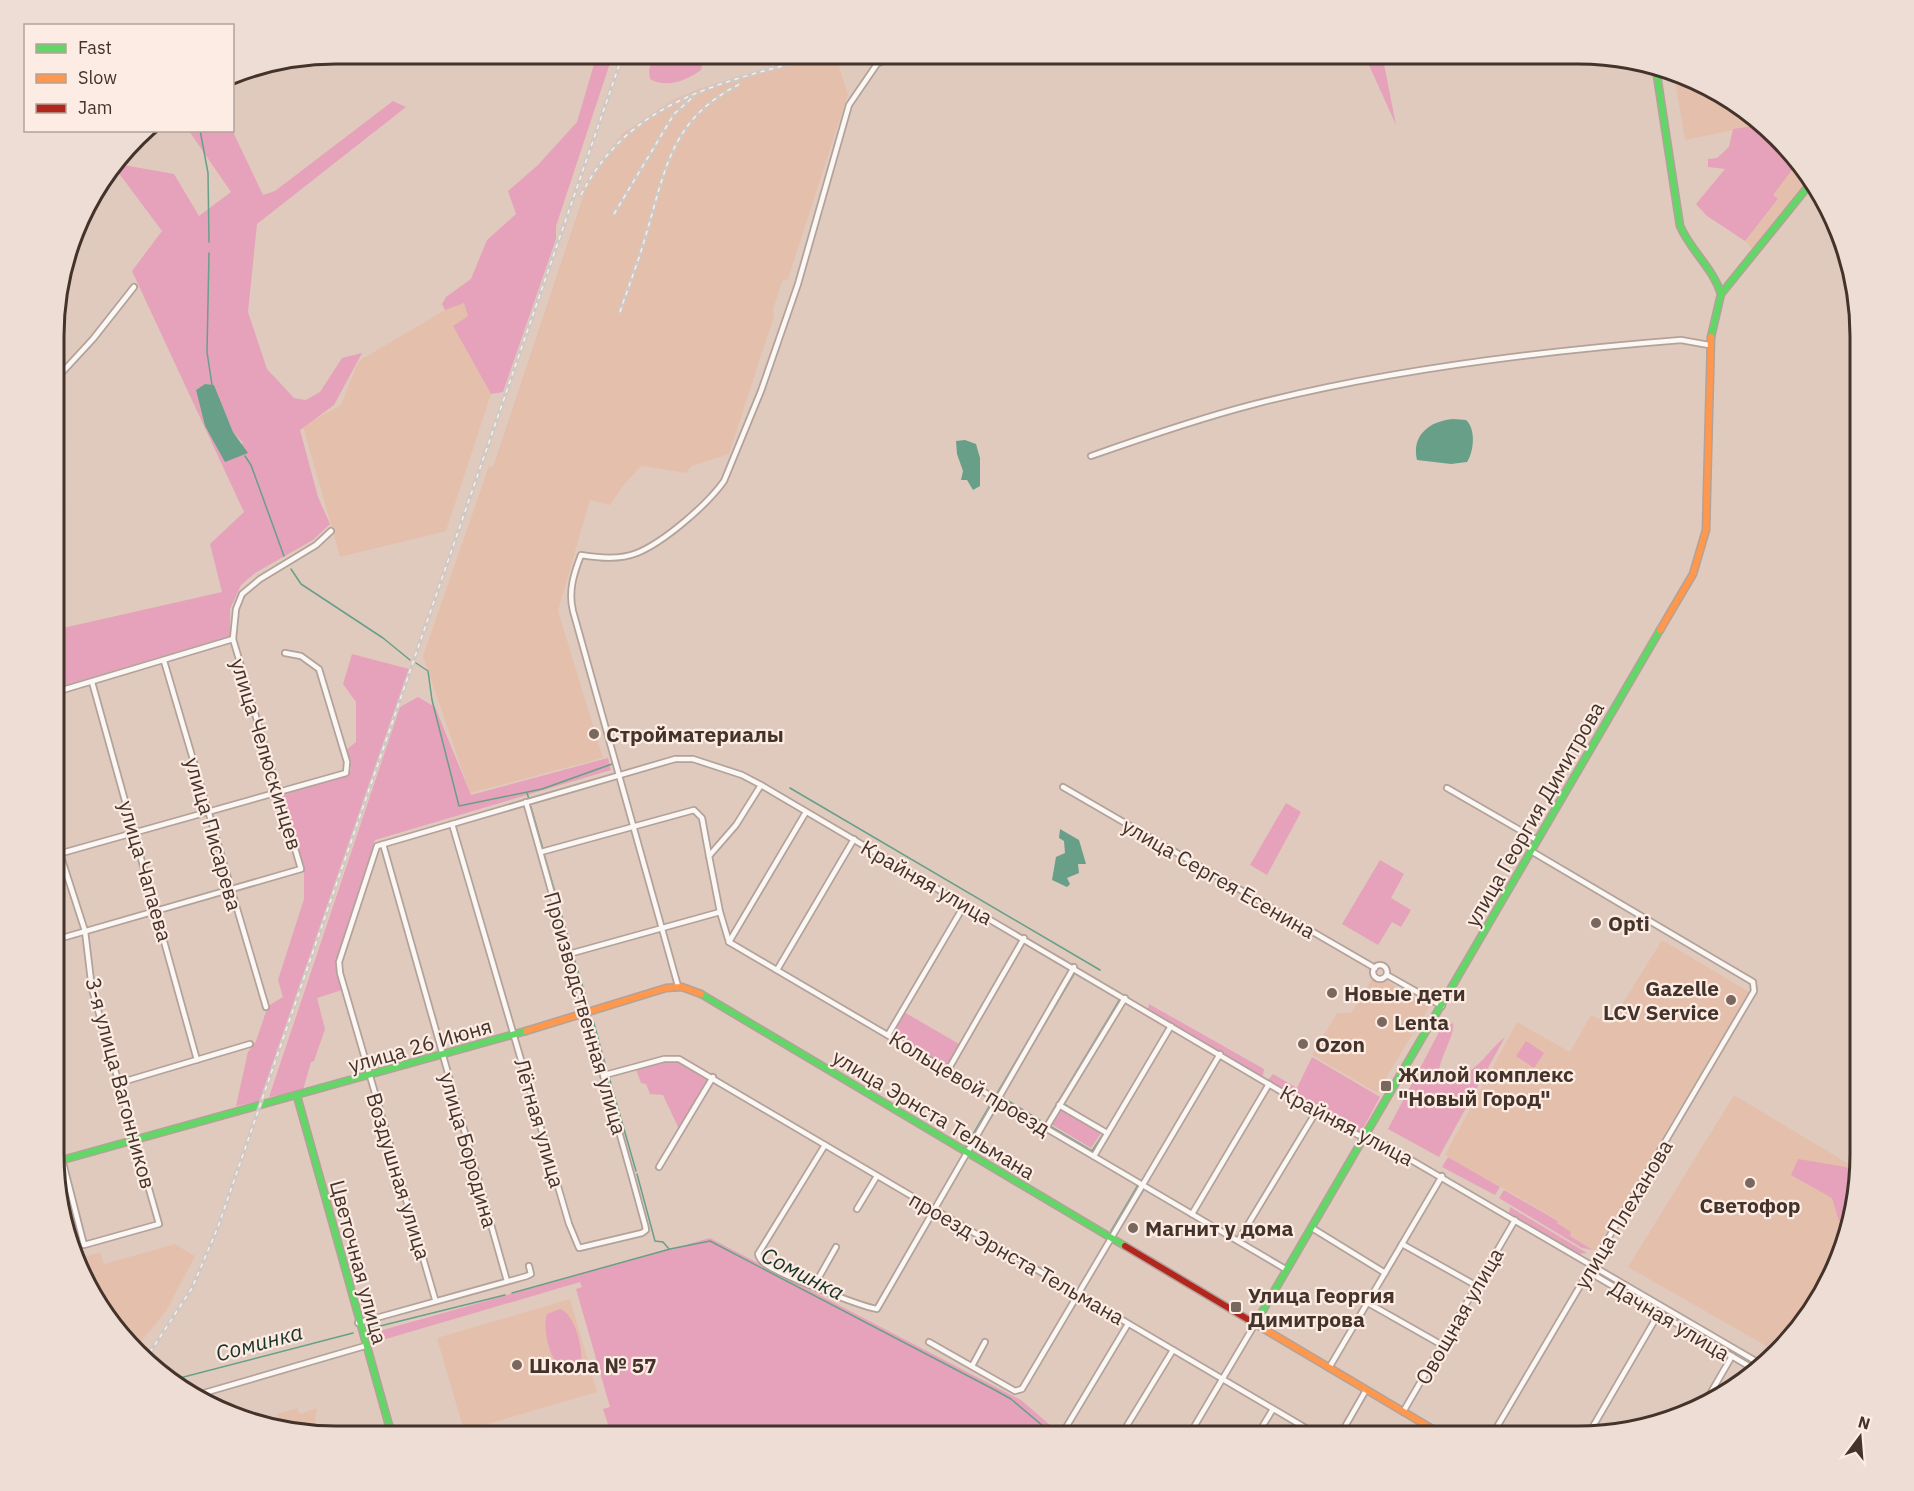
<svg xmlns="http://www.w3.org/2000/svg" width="1914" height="1491" viewBox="0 0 1914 1491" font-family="'IBM Plex Sans',sans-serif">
<rect width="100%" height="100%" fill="#e0cabe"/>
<g fill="#e4c0ac">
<path d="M818 54H835L848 94 788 279 782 281 773 310 774 316 729 454 692 466 686 473 641 466 622 487 610 505 590 500 558 611 603 758 470 793 423 656 489 466 493 467 591 173 623 133 674 99 701 88Z"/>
<path d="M1682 75 1764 124 1807 181 1752 249 1745 241 1778 200 1773 195 1775 152 1779 147 1756 130 1759 125 1685 140 1675 80Z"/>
<path d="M464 302 468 316 453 326 491 394 446 531 340 557 303 426 341 405 357 364 362 359 445 310Z"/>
<path d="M1662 940 1749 992 1595 1251 1570 1236 1571 1232 1557 1223 1558 1220 1445 1155 1517 1022 1570 1052 1591 1015 1610 1024Z"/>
<path d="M1373 978 1389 982 1429 1007 1377 1093 1312 1055 1337 1013H1351Z"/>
<path d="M1734 1095 1859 1170 1838 1263 1790 1341 1775 1351 1628 1267Z"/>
<path d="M175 1244 195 1256 166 1311 136 1348 83 1280 78 1259 100 1252 104 1264Z"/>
<path d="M570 1299 597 1392 464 1431 437 1338Z"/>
<path d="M297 1408 300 1414 317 1408 315 1422 319 1436 278 1427 281 1426 277 1414Z"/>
</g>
<g fill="#e5a2ba" fill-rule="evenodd">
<path d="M597 54H613L556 226V239L503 392 491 394 453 326 468 316 464 303 445 310 442 304 446 297 471 279 487 240 516 214 508 191 538 165 577 122Z"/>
<path d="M654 54H705L701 70C687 80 667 89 650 79L649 70Z"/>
<path d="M1364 54H1382L1396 125Z"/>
<path d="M393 101 406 107 257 224 248 312 267 369 294 398 306 400 320 392 342 358 362 353 334 405 300 430 318 497 330 524 313 540 255 573 241 585 230 609V636L56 688V661L63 628 222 592 210 544 244 512 132 271 162 231 115 168 118 164 174 174 199 216 231 192 189 131 232 130 233 124 234 134 263 195 275 191ZM205 384 214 385 233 432 243 443 222 457 219 447 205 426 196 390Z"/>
<path d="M1760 125 1756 131 1779 147 1776 152 1795 166 1773 195 1778 199 1745 241 1707 216 1696 204 1725 169 1708 167V159L1717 158 1729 147 1733 129Z"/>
<path d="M352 654 409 669 260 1101 236 1106 248 1052 256 1041 268 1006 283 997 278 980 304 899V867L282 793 349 775 351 769 346 750 356 742V702L343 684Z"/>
<path d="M418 697 435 707 471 795 608 758 611 770 375 840 337 963 342 990 317 998 325 1029 314 1061 311 1062 303 1090 269 1097 400 707Z"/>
<path d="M1286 803 1301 812 1267 875 1250 865Z"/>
<path d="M1380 860 1404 874 1391 898 1411 910 1401 927 1392 922 1378 945 1342 924Z"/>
<path d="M1149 1004 1264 1069 1263 1075 1261 1076 1223 1053V1050L1222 1053 1173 1024 1174 1021 1172 1023 1148 1009Z"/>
<path d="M904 1012 959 1044 946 1067 891 1035Z"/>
<path d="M1453 1023C1455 1035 1441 1055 1439 1071L1444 1077C1473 1081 1485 1053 1505 1037L1439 1157 1388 1129 1439 1032Z"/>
<path d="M1526 1041 1544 1053 1534 1068 1516 1056Z"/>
<path d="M1312 1057 1380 1097 1361 1132 1355 1131 1268 1080 1273 1074 1297 1088Z"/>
<path d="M665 1060 678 1061 711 1078 680 1131 663 1095 650 1094 646 1084 641 1083 636 1069Z"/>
<path d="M1060 1109 1101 1133 1091 1148 1051 1124Z"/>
<path d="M1448 1157 1500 1187 1495 1195 1442 1167Z"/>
<path d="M1798 1159 1846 1167 1858 1177 1848 1224 1839 1221 1832 1198 1791 1175Z"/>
<path d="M1504 1190 1558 1221 1557 1223 1571 1232 1570 1236 1593 1250 1582 1248 1499 1198Z"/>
<path d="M1510 1207 1587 1253 1578 1254 1509 1213Z"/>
<path d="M710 1238 1021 1400 1064 1437H612L603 1409 610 1407 576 1289 582 1287 580 1282 379 1341 378 1336 372 1333Z"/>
<path d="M560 1309C575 1314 583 1348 581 1364L572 1373C552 1375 541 1328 547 1314Z"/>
</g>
<g fill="#689f88">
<path d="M205 384 214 385 233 432 248 453 225 462 205 426 196 390Z"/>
<path d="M1453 419 1466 420C1476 429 1474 451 1467 462L1451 464 1417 460C1411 435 1430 421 1453 419Z"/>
<path d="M965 440 976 444 980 458V486L973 490 967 480H961L963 471 957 454 956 441Z"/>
<path d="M1060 829 1079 840 1086 864H1078L1079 873 1067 878 1070 884 1067 887 1052 880 1056 857 1065 853 1064 841 1059 838Z"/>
</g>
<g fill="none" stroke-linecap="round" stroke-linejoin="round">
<g stroke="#689f88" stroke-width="1.5">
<path d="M200 130 208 173 209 242"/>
<path d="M209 253 207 352 212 385"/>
<path d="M245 456 251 465 284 556"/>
<path d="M291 569 301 584 383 638 410 660"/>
<path d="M416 663 428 671 432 700 459 806 542 789 612 764"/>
<path d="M790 788 1100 970"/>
<path d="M527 793 529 799"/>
<path d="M531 807 543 849"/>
<path d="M544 854 572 951"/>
<path d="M573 955 588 1004"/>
<path d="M593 1020 607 1071"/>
<path d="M609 1077 636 1171"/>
<path d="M996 1095 1061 985"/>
<path d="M1046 1122 1120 999"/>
<path d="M1046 1124 1002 1097 1074 974"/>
<path d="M1048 1125 1092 1151 1104 1133"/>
<path d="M1106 1130 1064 1104 1125 1003"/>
<path d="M965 1148 993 1100"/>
<path d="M970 1151 1000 1103"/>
<path d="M637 1174 655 1241 663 1242 669 1249"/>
<path d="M1121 1227 1144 1189"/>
<path d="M1111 1231 1138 1185"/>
<path d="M512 1293 670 1249 710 1241 993 1389 1011 1399 1056 1437"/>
<path d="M368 1329 505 1295"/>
<path d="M172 1380 353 1333"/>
</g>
<defs>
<g id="street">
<path d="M56 379 93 339 134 287"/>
<path d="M1091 456C1145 437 1200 418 1255 404 1391 369 1542 351 1681 340L1709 345"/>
<path d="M164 661 266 1007"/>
<path d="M92 682 197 1060"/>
<path d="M56 692 233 639"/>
<path d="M761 785 736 825 709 856 720 912 729 942 1287 1270"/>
<path d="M1063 787 1375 968"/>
<path d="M1447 788 1537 840"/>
<path d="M452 824 569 1224 579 1248 642 1233 646 1230 645 1225 631 1174 526 802"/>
<path d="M383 844 507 1281"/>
<path d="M541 852 694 810 702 818 709 856"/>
<path d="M55 855 346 773 347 762 319 669 301 656 285 653"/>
<path d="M55 940 301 869 233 639 236 609 242 594 260 579 316 545 331 531"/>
<path d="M729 942 806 812"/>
<path d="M569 954 720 912"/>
<circle cx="1380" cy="972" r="7"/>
<path d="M777 970 854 839"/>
<path d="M1387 975 1442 1006"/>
<path d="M678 986 573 611C568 591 574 573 581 555 600 558 619 560 637 553 664 542 707 505 724 481L761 391 798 284 849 105 877 64 897 54"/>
<path d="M888 1035 965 904"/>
<path d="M948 1070 1024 938"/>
<path d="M605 1075 664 1059H679L1321 1437"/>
<path d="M119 1083 250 1044"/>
<path d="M1059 1105 1107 1133"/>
<path d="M1046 1128 1125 998"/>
<path d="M55 1131 84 1245 159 1224 92 989 85 931 55 838"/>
<path d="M825 1145 758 1254C759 1257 760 1260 763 1262 774 1273 860 1306 877 1309L1074 967"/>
<path d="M1094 1156 1171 1026"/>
<path d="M659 1167 713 1077"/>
<path d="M857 1209 877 1176"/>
<path d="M1192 1214 1269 1084"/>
<path d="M1312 1228 1385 1273"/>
<path d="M1238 1241 1316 1112"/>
<path d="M1402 1244 1477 1286"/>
<path d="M1589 1272 1752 1368"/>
<path d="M814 1286 836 1247"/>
<path d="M435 1299 340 973 339 962 377 846 675 759H693L742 775 761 785 1316 1112 1358 1135 1370 1136 1759 1363"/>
<path d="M1368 1303 1442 1345"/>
<path d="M358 1323 527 1276 531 1274 529 1266"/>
<path d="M929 1342 1015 1391 1022 1389 1220 1054"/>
<path d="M972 1366 985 1342"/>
<path d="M1329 1368 1442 1176"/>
<path d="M197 1395 365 1346"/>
<path d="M1706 1401 1732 1356"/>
<path d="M1403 1412 1515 1220"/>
<path d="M1065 1429 1128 1324"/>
<path d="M1588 1435 1659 1313"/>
<path d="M1120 1437 1173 1350"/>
<path d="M1188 1437 1255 1324"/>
<path d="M1256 1437 1273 1409"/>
<path d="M1339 1437 1366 1390"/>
<path d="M1491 1437 1754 991 1753 982 1531 851"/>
</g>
<g id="fast">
<path d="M1656 69 1680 226C1691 251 1713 268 1721 294"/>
<path d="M1711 337 1721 294 1810 184"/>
<path d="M701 994 1125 1246"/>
<path d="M297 1096 392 1436"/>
<path d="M55 1162 526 1031"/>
<path d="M1255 1324 1660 630"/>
</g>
<g id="slow">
<path d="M1660 630 1693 574 1706 530 1711 337"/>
<path d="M526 1031 666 988 682 987 701 994"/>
<path d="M1259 1326 1446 1437"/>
</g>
<path id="jam" d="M1125 1246 1259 1326"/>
</defs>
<use href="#street" stroke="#b3a299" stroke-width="8"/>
<use href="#fast" stroke="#b3a299" stroke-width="9"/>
<use href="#slow" stroke="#b3a299" stroke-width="9"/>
<use href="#jam" stroke="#b3a299" stroke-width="9"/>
<use href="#street" stroke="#faf7f5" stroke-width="4.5"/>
<use href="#fast" stroke="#63d668" stroke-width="6"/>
<use href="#slow" stroke="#ff974d" stroke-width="6"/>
<use href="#jam" stroke="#b3261e" stroke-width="6"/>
<defs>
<g id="rail">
<path d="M581 195C631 96 730 81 827 54"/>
<path d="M614 214 674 114 693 97"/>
<path d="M620 312C628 287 638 263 645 238 666 169 670 119 740 84"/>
<path d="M145 1360 192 1288 218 1227 623 54"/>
</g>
</defs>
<use href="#rail" stroke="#cfc9c6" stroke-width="4"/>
<use href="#rail" stroke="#fdece3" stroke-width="1.5" stroke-dasharray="4.5" stroke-linecap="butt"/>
</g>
<g fill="#7a685e" stroke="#fdece3" stroke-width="2">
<circle cx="594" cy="734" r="6"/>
<circle cx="1596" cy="923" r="6"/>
<circle cx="1332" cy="993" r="6"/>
<circle cx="1731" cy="1000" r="6"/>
<circle cx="1382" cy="1022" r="6"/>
<circle cx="1303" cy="1044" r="6"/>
<rect x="1380" y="1080" width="12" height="12" rx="3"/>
<circle cx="1750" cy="1183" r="6"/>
<circle cx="1133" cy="1228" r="6"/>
<rect x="1230" y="1301" width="12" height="12" rx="3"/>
<circle cx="517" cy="1365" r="6"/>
</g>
<g text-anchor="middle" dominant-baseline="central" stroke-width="4.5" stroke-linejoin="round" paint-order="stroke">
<g font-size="21" font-weight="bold" fill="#43332a" stroke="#fdece3" text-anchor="start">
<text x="606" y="734">Стройматериалы</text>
<text x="1608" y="923">Opti</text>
<text x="1719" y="988" text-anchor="end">Gazelle<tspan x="1719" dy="24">LCV Service</tspan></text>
<text x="1344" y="993">Новые дети</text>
<text x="1394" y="1022">Lenta</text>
<text x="1315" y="1044">Ozon</text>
<text x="1398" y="1074">Жилой комплекс<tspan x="1398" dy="24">"Новый Город"</tspan></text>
<text x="1750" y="1205" text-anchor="middle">Светофор</text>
<text x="1145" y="1228">Магнит у дома</text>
<text x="1248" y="1295">Улица Георгия<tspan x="1248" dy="24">Димитрова</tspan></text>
<text x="529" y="1365">Школа № 57</text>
</g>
<g font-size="21" fill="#43332a" stroke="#fdece3">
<text transform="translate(267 754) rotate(73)">улица Челюскинцев</text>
<text transform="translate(1534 814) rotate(-60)">улица Георгия Димитрова</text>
<text transform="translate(214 834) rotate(74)">улица Писарева</text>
<text transform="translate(146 871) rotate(74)">улица Чапаева</text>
<text transform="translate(1219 878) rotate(30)">улица Сергея Есенина</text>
<text transform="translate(927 882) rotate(30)">Крайняя улица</text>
<text transform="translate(586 1013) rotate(74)">Производственная улица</text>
<text transform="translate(420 1045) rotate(-16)">улица 26 Июня</text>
<text transform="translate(121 1083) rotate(75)">3-я улица Вагонников</text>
<text transform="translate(970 1083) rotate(31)">Кольцевой проезд</text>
<text transform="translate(934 1114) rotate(31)">улица Эрнста Тельмана</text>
<text transform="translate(540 1123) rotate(74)">Лётная улица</text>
<text transform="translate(1347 1125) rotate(28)">Крайняя улица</text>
<text transform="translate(469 1150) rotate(74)">улица Бородина</text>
<text transform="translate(399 1176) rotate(73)">Воздушная улица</text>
<text transform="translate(1623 1214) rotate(-59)">улица Плеханова</text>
<text transform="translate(1017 1258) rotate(30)">проезд Эрнста Тельмана</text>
<text transform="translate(359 1262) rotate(75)">Цветочная улица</text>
<text transform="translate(1459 1316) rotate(-60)">Овощная улица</text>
<text transform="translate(1670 1320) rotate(31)">Дачная улица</text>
</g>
<g font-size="22" font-style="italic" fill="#183329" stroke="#fdece3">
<text transform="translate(803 1273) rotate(27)">Соминка</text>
<text transform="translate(259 1342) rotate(-15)">Соминка</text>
</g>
</g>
<path d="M0 0H1914V1491H0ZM336 64H1578A272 272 0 0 1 1850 336V1154A272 272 0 0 1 1578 1426H336A272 272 0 0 1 64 1154V336A272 272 0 0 1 336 64Z" fill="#eeddd4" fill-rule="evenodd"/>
<path fill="none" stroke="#43332a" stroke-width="3" d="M336 64H1578A272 272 0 0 1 1850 336V1154A272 272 0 0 1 1578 1426H336A272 272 0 0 1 64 1154V336A272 272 0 0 1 336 64Z"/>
<rect x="24" y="24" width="210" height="108" fill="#fdece3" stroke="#b3a299" stroke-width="1.5"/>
<rect x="36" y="44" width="30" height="9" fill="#63d668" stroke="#b3a299" stroke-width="1.5"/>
<text x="78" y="54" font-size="18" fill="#43332a">Fast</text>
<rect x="36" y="74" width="30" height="9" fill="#ff974d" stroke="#b3a299" stroke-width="1.5"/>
<text x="78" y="84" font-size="18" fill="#43332a">Slow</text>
<rect x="36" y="104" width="30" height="9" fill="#b3261e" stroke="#b3a299" stroke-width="1.5"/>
<text x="78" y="114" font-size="18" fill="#43332a">Jam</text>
<g transform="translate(1860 1437) rotate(16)" stroke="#fdece3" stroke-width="4.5" paint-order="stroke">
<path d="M0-4.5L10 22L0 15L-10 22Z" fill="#43332a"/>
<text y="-9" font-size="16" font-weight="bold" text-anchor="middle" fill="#43332a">N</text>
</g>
</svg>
